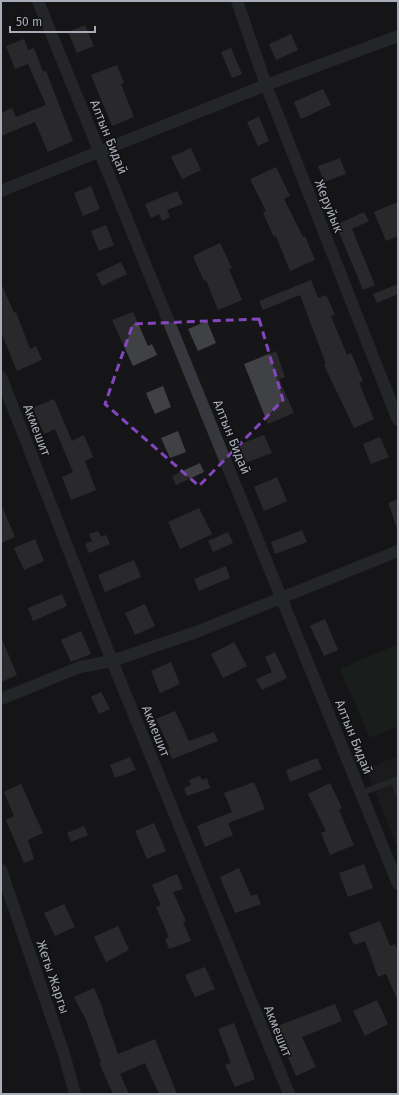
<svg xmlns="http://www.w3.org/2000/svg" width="399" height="1095" viewBox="0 0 399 1095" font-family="'Fira Sans',sans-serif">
<rect width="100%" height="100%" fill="#161618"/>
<path fill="#222225" d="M398 756V849L366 769Z"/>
<path fill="#1e261f" d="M398 644V726L370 738 340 669Z"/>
<g fill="#404145">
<path d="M85 25 94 46 77 53 68 32Z"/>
<path d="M291 34 298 50 276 60 269 44Z"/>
<path d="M24 39 28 50 34 48 43 72 46 71 73 141 48 152 35 122 1 136V113L12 108 16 117 46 105 28 64 15 69 6 46Z"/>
<path d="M231 48 242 74 232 78 221 52Z"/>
<path d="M117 65 124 83 121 84 134 117 112 126 91 75Z"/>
<path d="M323 89 331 105 301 119 294 102Z"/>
<path d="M259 117 269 141 258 146 247 122Z"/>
<path d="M191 148 201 170 182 179 171 157Z"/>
<path d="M340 158 346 174 324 182 318 166Z"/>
<path d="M276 167 290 196 284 199 303 237 305 236 315 260 290 271 276 236 274 237 263 213 266 211 250 179Z"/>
<path d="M91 186 100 209 83 216 74 193Z"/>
<path d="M177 191 183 204 167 210 170 217 162 221 159 214 151 218 145 204Z"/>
<path d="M398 202V236L386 241 374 212Z"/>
<path d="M364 212 369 221 352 229 375 285 363 290 336 225Z"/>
<path d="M106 225 114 245 99 251 91 231Z"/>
<path d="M220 243 232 268 229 269 242 300 218 310 206 280 204 281 193 256Z"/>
<path d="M121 262 127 274 102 286 96 274Z"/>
<path d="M311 280 318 298 326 295 335 315 331 316 347 355 351 353 363 381 359 383 374 419 354 428 324 365 326 364 300 295 263 310 259 301Z"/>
<path d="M1 283 14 313 16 312 30 349 36 346 42 360 17 371 1 332Z"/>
<path d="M398 284V294L377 303 373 294Z"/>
<path d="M133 312 148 346 152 344 157 355 133 366 112 320Z"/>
<path d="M207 321 216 343 198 351 188 329Z"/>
<path d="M276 351 285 377 279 379 294 413 268 424 244 364Z"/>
<path d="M163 386 171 407 155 414 146 393Z"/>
<path d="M54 399 72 441 84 435 93 457 85 461 96 490 71 500 62 477 73 472 55 429 44 434 33 408Z"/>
<path d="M178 431 186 452 170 458 161 438Z"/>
<path d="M264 435 272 453 245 463 238 445Z"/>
<path d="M380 437 389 457 371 464 363 444Z"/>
<path d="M200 463 204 472 176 485 172 476Z"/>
<path d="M277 477 287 501 264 511 254 487Z"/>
<path d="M398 499V528H397L388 503Z"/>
<path d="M1 504 15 537 1 543Z"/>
<path d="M199 508 212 534 180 549 168 522Z"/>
<path d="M302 530 307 542 275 554 271 542Z"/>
<path d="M98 531 101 537 106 535 110 544 89 553 85 544 92 541 89 534Z"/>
<path d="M228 532 233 543 213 552 208 541Z"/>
<path d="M35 539 44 561 24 570 14 548Z"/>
<path d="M134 560 141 577 105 592 98 575Z"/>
<path d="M226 566 230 578 199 591 194 579Z"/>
<path d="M62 594 67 606 33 621 28 608Z"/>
<path d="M145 604 155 626 135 635 125 613Z"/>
<path d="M325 619 338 650 324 656 310 626Z"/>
<path d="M81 631 91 654 71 662 61 640Z"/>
<path d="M1 637 17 675 1 682Z"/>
<path d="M234 642 247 666 223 678 211 654Z"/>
<path d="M275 652 287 678 262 690 256 679 272 672 265 657Z"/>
<path d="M171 662 180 684 160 693 151 671Z"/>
<path d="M101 692 110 709 99 714 91 697Z"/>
<path d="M175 711 189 741 214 732 218 741 172 759 168 749H170L156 719Z"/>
<path d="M130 757 136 770 115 778 110 765Z"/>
<path d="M317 758 322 769 290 782 286 770Z"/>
<path d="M200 776 202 780 207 778 210 788 187 796 184 788 191 785 189 780Z"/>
<path d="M254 782 265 809 228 823 233 835 205 847 197 826 232 812 224 793Z"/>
<path d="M330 783 342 808 339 810 354 845 330 855 321 833 326 831 308 794Z"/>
<path d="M21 784 43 833 28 840 34 859 24 863 6 820 14 816 4 792Z"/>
<path d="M154 823 166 851 147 859 135 831Z"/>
<path d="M84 826 88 835 71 842 67 833Z"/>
<path d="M364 864 373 888 348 897 339 873Z"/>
<path d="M239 868 251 896 257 894 261 904 235 913 220 877Z"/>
<path d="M177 874 183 889 173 892 186 921 183 922 191 941 169 949 165 939 169 937 156 907 161 905 152 885Z"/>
<path d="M64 904 75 927 55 936 44 913Z"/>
<path d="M380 921 390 946 395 944 398 952V1001L386 974 378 977 365 941 354 945 349 933Z"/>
<path d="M118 926 129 950 106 962 94 937Z"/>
<path d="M205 967 215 989 195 997 185 975Z"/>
<path d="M94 988 104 1011 103 1012 118 1054 155 1039 177 1094H159L145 1063 120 1074 129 1094H113L99 1063 101 1062 86 1020 74 997Z"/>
<path d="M377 1000 388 1024 365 1036 353 1011Z"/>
<path d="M335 1004 342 1021 302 1037 316 1067 296 1076 275 1027Z"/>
<path d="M234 1023 255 1079 235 1087 225 1065 231 1063 218 1029Z"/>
</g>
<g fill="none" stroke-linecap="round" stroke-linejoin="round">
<g stroke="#37383d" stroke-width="6">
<path d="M393 780 398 792"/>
<path d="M361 793 398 779"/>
</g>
<g stroke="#37383d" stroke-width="12">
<path d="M38 1 398 884"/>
<path d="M237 1 266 85 398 420"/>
<path d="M1 191 266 85 398 36"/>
<path d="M1 377 112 661 289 1094"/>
<path d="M1 699 80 667 112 661 199 631 398 551"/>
<path d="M1 870 64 1054 75 1094"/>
</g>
</g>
<path d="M0 0H399V1095H0ZM259 319 283 400 199 486 105 404 133 324Z" fill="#161618" fill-opacity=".55" fill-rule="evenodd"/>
<path fill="none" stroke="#8446be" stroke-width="3" stroke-dasharray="8 5" stroke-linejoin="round" d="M259 319 283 400 199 486 105 404 133 324Z"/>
<g text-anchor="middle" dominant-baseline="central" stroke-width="3" stroke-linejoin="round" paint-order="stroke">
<g font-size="13" fill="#a8adb8" stroke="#111113">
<text transform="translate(109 137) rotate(68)">Алтын Бидай</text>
<text transform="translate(329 206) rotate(68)">Жеруйык</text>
<text transform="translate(37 430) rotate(69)">Акмешит</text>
<text transform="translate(232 437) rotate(68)">Алтын Бидай</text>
<text transform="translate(156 731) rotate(68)">Акмешит</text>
<text transform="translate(354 737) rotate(68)">Алтын Бидай</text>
<text transform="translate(53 977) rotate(71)">Жеты Жаргы</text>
<text transform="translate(278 1031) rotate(68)">Акмешит</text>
</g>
</g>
<rect width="399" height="1095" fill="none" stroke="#a8adb8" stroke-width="4"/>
<path d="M10 26v6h85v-6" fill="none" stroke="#a8adb8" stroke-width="2"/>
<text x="16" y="26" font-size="12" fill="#a8adb8" stroke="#111113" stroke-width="3" paint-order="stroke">50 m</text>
</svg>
